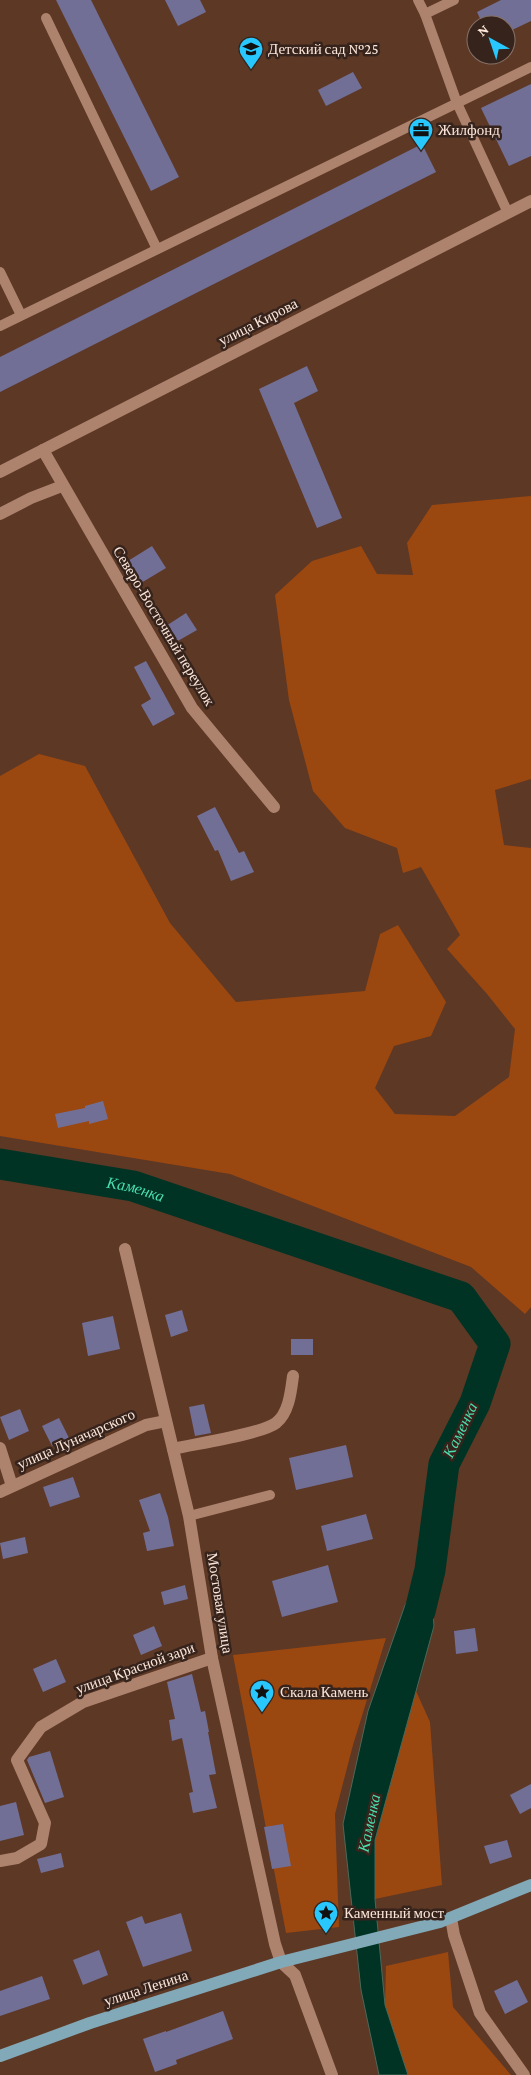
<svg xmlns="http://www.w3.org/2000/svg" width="531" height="2075" viewBox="0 0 531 2075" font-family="'Crimson Pro',serif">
<rect width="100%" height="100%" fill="#5d3825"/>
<g fill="#9b4710">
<path d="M531 496V779L495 790 504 845 531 848V1307L525 1314 471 1267 230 1174 0 1136V776L39 754 85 766 170 923 236 1002 365 991 380 934 398 925 446 1002 431 1036 394 1046 375 1088 395 1114 455 1116 509 1077 515 1029 487 994 447 949 460 935 421 867 403 873 397 848 345 828 313 791 289 700 275 595 312 561 361 546 377 574 413 575 407 543 432 505Z"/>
<path d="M386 1638 353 1745 335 1814 339 1927 286 1933 233 1655Z"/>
<path d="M416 1691 430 1722 442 1885 375 1899V1840Z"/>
<path d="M448 1952 453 2007 511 2075H408L385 2005 386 1966Z"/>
</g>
<path fill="#003324" stroke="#4c685a" d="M430 1570 434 1626 375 1840V1899L385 2005 408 2075H379L361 1990 343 1824 368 1711 405 1605Z"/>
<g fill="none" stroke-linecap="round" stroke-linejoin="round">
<path stroke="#003324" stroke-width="31" id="s1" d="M0 1164 133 1186 461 1297 495 1344 475 1403 444 1464 430 1570 420 1611"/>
</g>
<g fill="#726f97">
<path d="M56 0H91L179 177 151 191Z"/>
<path d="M165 0H200L206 12 178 26Z"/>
<path d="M501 0H531V21L506 33V25H483L477 12Z"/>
<path d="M353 72 362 88 326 106 318 90Z"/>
<path d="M531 84V156L509 166 481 108Z"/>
<path d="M422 144 436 172 0 392V357Z"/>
<path d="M307 366 318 391 294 403 342 518 317 528 259 389Z"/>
<path d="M152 546 166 568 141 583 128 561Z"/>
<path d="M186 613 197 630 176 642 166 626Z"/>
<path d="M146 661 175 714 153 726 141 705 151 699 134 667Z"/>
<path d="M215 807 239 853 244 851 254 872 231 881 218 850 215 851 197 816Z"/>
<path d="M103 1101 108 1119 89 1124V1121L58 1128 55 1114 85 1108V1106Z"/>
<path d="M182 1310 188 1331 171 1337 165 1315Z"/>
<path d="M113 1316 120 1349 88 1356 82 1323Z"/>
<rect x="291" y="1339" width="22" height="16"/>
<path d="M204 1404 211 1433 195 1436 189 1407Z"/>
<path d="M20 1409 29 1431 9 1440 0 1417Z"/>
<path d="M59 1418 69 1438 52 1446 42 1426Z"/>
<path d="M346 1445 353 1477 296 1490 289 1458Z"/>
<path d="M73 1477 80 1497 50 1507 43 1487Z"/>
<path d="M160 1493 168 1517 174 1546 147 1551 143 1533 150 1531 139 1500Z"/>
<path d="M366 1514 373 1539 327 1551 321 1526Z"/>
<path d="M25 1537 28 1553 3 1559 0 1543Z"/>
<path d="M328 1565 338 1602 282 1617 272 1581Z"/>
<path d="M185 1585 188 1599 164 1605 161 1592Z"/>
<path d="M154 1626 162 1646 141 1655 133 1635Z"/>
<path d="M475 1628 478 1651 456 1654 454 1631Z"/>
<path d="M56 1659 66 1682 43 1692 33 1669Z"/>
<path d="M192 1674 201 1712 205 1711 209 1732H208L216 1774 209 1775 217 1808 193 1813 189 1793 193 1792 182 1738 172 1741 169 1720 175 1719 167 1682Z"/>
<path d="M50 1751 64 1797 45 1803 27 1760 29 1757Z"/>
<path d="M531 1784V1808L520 1814 510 1795Z"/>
<path d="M16 1802 24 1835 0 1841V1806Z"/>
<path d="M283 1824 291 1866 272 1869 264 1827Z"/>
<path d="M507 1840 512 1857 490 1864 484 1846Z"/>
<path d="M61 1853 64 1867 41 1873 37 1859Z"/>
<path d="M181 1913 192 1951 143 1967 126 1922 142 1916 145 1924Z"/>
<path d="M99 1950 108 1975 83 1985 73 1960Z"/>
<path d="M42 1976 50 1999 0 2016V1991Z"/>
<path d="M517 1980 528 2002 505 2014 494 1991Z"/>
<path d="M223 2011 233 2039 176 2060 177 2064 155 2072 143 2039 166 2031V2032Z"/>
</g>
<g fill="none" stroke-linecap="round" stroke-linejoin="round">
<g stroke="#ae836e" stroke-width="10">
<path d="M418 0 425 14 457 103 508 213"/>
<path d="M425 14 454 0"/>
<path d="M46 18 157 249"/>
<path d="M0 272 21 315"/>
<path d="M0 326 531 67"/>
<path d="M189 1516 270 1495"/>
</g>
<g stroke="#ae836e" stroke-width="12">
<path d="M43 450 192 708 274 807"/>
<path d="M0 514 31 498 62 486"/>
<path d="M125 1249 189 1516 212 1658 275 1944 281 1962 295 1975 332 2075"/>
<path d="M0 1448 12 1486"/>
<path d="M173 1449C194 1444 262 1434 276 1423 289 1413 291 1391 293 1376"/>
<path d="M0 1492 146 1425 166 1421"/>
<path d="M0 1861 17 1858 41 1844 45 1823 17 1760 41 1727 83 1702 212 1658"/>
<path d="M451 1918 454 1935 480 2013 524 2075"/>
</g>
<path stroke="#ae836e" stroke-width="12" d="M0 472 531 201"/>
<path stroke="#82a9b8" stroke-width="12" d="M0 2056 90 2023 281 1962 440 1922 531 1885"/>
</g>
<defs>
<symbol id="school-pin" viewBox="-11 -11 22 30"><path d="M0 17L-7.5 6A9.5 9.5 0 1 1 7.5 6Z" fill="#28c8ff" stroke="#36241c"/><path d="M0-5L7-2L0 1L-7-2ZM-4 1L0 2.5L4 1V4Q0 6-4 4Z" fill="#111"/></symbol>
<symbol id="office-pin" viewBox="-11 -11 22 30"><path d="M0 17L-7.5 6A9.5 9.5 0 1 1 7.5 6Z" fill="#28c8ff" stroke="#36241c"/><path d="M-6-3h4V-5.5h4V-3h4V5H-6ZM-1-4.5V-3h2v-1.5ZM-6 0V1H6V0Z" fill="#111"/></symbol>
<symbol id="sight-pin" viewBox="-11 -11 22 30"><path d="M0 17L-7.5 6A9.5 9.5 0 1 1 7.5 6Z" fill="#28c8ff" stroke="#36241c"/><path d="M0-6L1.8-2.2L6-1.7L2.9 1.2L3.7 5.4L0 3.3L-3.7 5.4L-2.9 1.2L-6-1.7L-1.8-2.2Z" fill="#111"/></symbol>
</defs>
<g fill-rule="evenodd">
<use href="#school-pin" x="237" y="35" width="28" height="38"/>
<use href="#office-pin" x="407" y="116" width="28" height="38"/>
<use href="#sight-pin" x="248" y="1678" width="28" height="38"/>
<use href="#sight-pin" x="312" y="1899" width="28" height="38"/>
</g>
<g text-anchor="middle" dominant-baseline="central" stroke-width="5" stroke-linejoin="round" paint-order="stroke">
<g font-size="15" fill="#fce5d9" stroke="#36241c" text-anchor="start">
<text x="268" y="49">Детский сад №25</text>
<text x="438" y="130">Жилфонд</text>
<text x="280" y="1692">Скала Камень</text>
<text x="344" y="1913">Каменный мост</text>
</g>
<g font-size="15" fill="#fce5d9" stroke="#36241c">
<text transform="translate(258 322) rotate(-27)">улица Кирова</text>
<text transform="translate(164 626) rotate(59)">Северо-Восточный переулок</text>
<text transform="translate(76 1439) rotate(-24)">улица Луначарского</text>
<text transform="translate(220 1603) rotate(81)">Мостовая улица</text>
<text transform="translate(135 1668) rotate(-20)">улица Красной зари</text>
<text transform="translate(146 1988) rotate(-18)">улица Ленина</text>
</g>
<g font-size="16" font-style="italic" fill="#4bdeaf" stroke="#36241c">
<text stroke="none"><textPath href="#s1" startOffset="138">Каменка</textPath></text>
<text transform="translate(460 1430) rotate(-64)">Каменка</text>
<text transform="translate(369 1823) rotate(-78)">Каменка</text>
</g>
</g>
<g transform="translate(491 40) rotate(320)"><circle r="24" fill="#36241c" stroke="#857168"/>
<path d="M0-4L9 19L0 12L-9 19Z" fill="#28c8ff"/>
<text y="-8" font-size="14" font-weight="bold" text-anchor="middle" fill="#fce5d9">N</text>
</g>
</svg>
